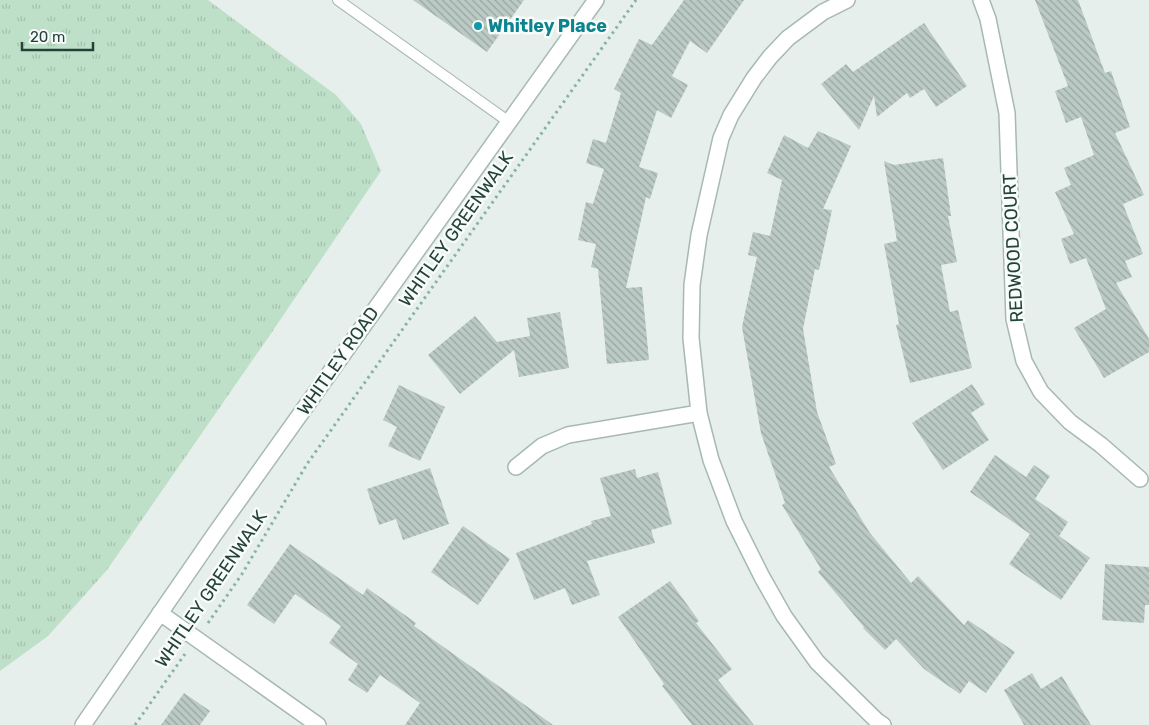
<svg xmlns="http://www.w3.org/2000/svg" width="1149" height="725" viewBox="0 0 1149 725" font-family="Rubik,sans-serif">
<defs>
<pattern id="grass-tufts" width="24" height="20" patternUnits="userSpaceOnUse" patternTransform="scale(1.25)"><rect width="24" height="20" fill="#bfe0c8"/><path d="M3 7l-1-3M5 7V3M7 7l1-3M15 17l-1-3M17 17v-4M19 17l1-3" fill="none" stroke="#a4c1ad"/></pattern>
<pattern id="building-back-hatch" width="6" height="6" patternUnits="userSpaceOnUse" patternTransform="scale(1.25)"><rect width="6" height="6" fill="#bbcac4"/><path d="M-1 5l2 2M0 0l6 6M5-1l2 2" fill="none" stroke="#98a6a0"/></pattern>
</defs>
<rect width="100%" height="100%" fill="#e6efeb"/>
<path fill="url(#grass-tufts)" d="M0 0H208L336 95 361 124 381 171 272 332 107 570 48 636 0 671Z"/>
<g fill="url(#building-back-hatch)">
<path d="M413 0H524L487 52Z"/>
<path d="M684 0H744L707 53 690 41 672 76 688 85 671 118 657 110 639 167 658 173 650 199 646 197 626 288 642 287 649 360 607 364 598 269 591 267 596 244 578 240 586 202 593 204 604 169 586 163 593 139 606 143 621 93 614 89 639 39 652 45Z"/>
<path d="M1035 0H1078L1105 73 1111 71 1130 127 1115 133 1144 195 1123 204 1143 254 1125 261 1132 277 1116 283 1149 339V352L1104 378 1074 328 1106 309 1086 258 1070 264 1061 239 1074 234 1055 192 1071 185 1064 168 1094 155 1081 117 1066 123 1055 91 1068 86Z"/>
<path d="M924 23 967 86 936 107 924 89 910 98 907 93 877 117 874 96 859 130 821 84 846 64 853 72Z"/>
<path d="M818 131 851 146 823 209 832 210 819 270 815 269 803 329 817 412 836 464 829 467 870 533 911 583 918 576 964 625 968 620 1015 652 986 693 969 681 960 694 924 669 896 639 885 650 863 628 864 627 818 572 821 569 782 505 785 503 761 433 742 327 757 257 748 255 753 232 770 236 782 180 767 173 784 135 808 148Z"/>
<path d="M943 158 951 216H948L957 262 941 265 950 312 958 310 972 368 910 383 896 325 899 324 884 244 897 241 884 161 894 165Z"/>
<path d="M560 312 569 368 519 377 514 350 460 394 428 355 475 316 497 342 530 336 527 318Z"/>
<path d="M972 384 985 404 971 413 989 440 943 470 912 423Z"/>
<path d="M399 385 445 407 420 461 388 446 397 427 383 420Z"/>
<path d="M995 455 1026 477 1034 465 1050 476 1035 499 1068 522 1059 536 1090 558 1061 600 1009 564 1030 534 970 492Z"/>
<path d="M430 468 449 524 403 540 396 519 379 525 367 489Z"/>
<path d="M635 469 637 478 658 472 672 524 651 530 655 543 587 561 600 595 572 605 565 588 534 600 516 553 592 524 591 521 611 516 600 478Z"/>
<path d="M463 526 510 559 478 605 431 572Z"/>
<path d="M290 544 363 595 367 588 416 623 414 626 553 725H405L420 703 380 675 367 693 348 680 358 664 329 643 341 626 295 594 274 624 247 605Z"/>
<path d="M1105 564 1149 567V605H1145L1144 623 1102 620Z"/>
<path d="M670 581 699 621 696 623 732 669 718 680 754 725H692L662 686 664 684 618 617Z"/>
<path d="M1032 673 1041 689 1062 676 1091 725H1024L1004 690Z"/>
<path d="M184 693 210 711 200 725H161Z"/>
</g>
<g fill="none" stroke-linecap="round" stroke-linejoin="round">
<defs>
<path id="service" d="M338 0 509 122"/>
<g id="minor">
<path d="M847 0 823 12 788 38 770 57 754 78 731 115 721 138 699 235 692 285 691 338 699 413 711 460 734 521 762 577 784 616 817 662 877 721 883 725"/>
<path d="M981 0 988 19 1007 113 1014 319 1024 361 1041 392 1070 422 1101 445 1140 479"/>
<path d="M516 467 542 446 568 435 699 413"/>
<path d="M160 613 318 725"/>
</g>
<path id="tertiary" d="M83 725 214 535 596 0"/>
</defs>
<use href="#service" stroke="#a8b8b2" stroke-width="12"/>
<use href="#minor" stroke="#a8b8b2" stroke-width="18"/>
<use href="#tertiary" stroke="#a8b8b2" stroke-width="18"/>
<g stroke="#86b3a5" stroke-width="3" stroke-dasharray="2.5 4" stroke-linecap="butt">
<path d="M208 623 242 574 307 464 636 0"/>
<path d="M135 725 185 654"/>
</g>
<use href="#service" stroke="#fff" stroke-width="10"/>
<use href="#minor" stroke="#fff" stroke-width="15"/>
<use href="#tertiary" stroke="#fff" stroke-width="15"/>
</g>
<circle fill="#0f9aa8" stroke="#f7fbf9" stroke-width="2" cx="478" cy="26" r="5"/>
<g text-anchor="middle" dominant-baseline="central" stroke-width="5" stroke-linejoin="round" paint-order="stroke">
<g font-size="18" font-weight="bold" fill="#0d838f" stroke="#f7fbf9" text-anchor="start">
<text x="488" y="26">Whitley Place</text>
</g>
<g font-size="18" fill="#24423a" stroke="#f7fbf9">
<text transform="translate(456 229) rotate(-55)">WHITLEY GREENWALK</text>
<text transform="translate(1013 248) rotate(-93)">REDWOOD COURT</text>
<text transform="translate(338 361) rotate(-55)">WHITLEY ROAD</text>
<text transform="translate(211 589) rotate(-56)">WHITLEY GREENWALK</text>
</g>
</g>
<path d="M22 42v8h71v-8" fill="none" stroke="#24423a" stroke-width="2.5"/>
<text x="30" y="42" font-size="15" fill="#24423a" stroke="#f7fbf9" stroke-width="4" paint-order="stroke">20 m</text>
</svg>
